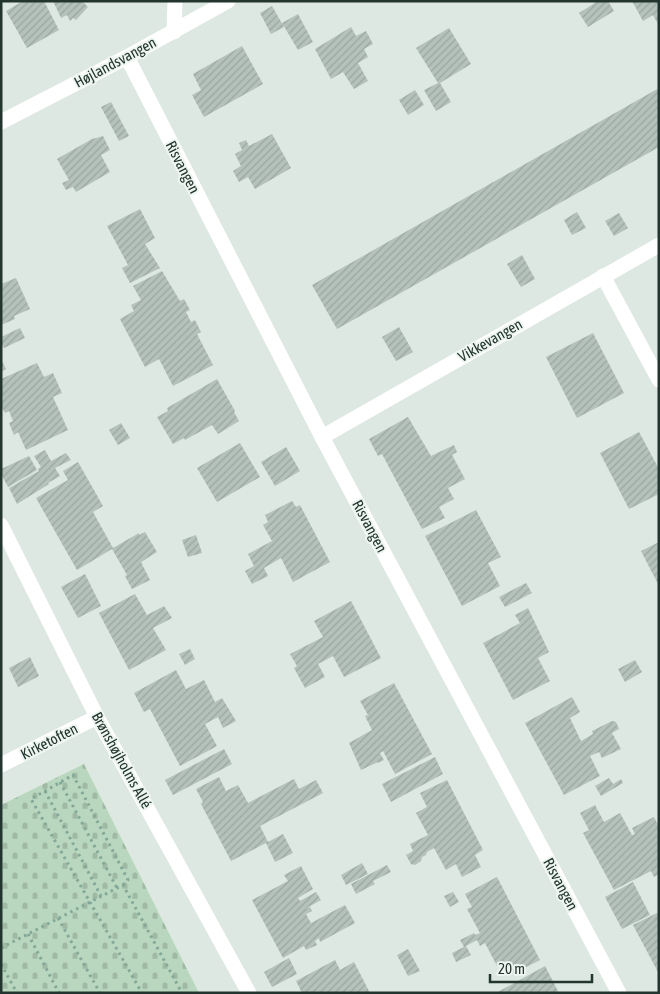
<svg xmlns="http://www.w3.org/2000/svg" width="660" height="994" viewBox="0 0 660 994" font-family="'Asap Condensed',sans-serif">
<defs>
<pattern id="cemetery-stones" width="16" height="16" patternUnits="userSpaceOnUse" patternTransform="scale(1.25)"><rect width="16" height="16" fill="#b9d7be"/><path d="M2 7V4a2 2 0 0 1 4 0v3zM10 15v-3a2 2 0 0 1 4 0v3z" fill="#9fb9a4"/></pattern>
<pattern id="building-hatch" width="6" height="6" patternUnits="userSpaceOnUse" patternTransform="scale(1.25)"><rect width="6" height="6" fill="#b4c2bb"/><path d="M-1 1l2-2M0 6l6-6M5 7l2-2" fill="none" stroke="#9aa7a1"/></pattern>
</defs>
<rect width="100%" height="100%" fill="#dee8e2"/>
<path fill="url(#cemetery-stones)" d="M84 764 199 993H1V805Z"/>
<g fill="url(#building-hatch)">
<path d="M23 1H44L59 30 27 48 6 11Z"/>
<path d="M53 1H82L88 7 76 20 73 18 70 21 67 15 61 18Z"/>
<path d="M598 1H608L614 11 588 27 579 13Z"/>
<path d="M632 1H659V26L653 15 643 21Z"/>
<path d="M272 6 284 27 271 34 260 13Z"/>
<path d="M298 14 313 42 298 50 282 23Z"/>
<path d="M351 27 356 36 366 31 373 44 364 49 368 57 358 63 368 81 354 89 343 72 331 79 315 49Z"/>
<path d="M449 28 471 64 440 83 451 102 436 111 424 90 438 83 416 48Z"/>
<path d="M242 46 263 84 204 117 192 95 201 90 193 74Z"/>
<path d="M659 88V147L337 329 312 285Z"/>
<path d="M415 90 424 105 408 115 399 100Z"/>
<path d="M111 102 129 136 119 141 101 107Z"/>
<path d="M272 134 291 168 255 189 248 177 239 182 233 171 241 166 235 154 242 150 239 143 246 140 249 146Z"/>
<path d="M103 136 110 150 101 155 110 172 76 192 73 187 66 190 62 183 69 180 57 159 92 139Z"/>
<path d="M140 209 155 238 145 244 160 268 130 283 122 268 128 265 107 226Z"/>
<path d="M577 212 586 228 572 235 564 220Z"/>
<path d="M619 213 628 228 614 236 605 221Z"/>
<path d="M522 255 535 279 521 287 507 264Z"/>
<path d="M162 271 180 301 184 299 190 310 186 312 191 322 195 320 201 332 197 334 213 365 173 386 159 359 145 367 120 319 134 311 131 305 141 300 133 286Z"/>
<path d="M16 278 30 309 14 316 15 319 1 325V284Z"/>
<path d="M399 327 413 352 396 361 382 337Z"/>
<path d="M20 328 25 338 4 348 1 343V337Z"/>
<path d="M593 333 624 393 577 418 546 357Z"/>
<path d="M1 359 6 369 1 372Z"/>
<path d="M37 363 44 377 53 373 62 393 53 397 68 430 26 450 18 432 14 435 9 423 13 421 9 411 5 413 1 406V400L3 399 1 396V379Z"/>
<path d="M217 379 235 411 234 412 239 421 218 434 212 425 185 440 184 438 173 444 157 417 168 411 167 408Z"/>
<path d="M408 417 431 456 454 445 457 452 452 455 465 479 448 488 454 499 439 507 445 518 422 529 382 454 378 456 369 439Z"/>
<path d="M121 423 130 438 118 445 109 430Z"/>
<path d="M639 432 659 469V494L629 509 600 453Z"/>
<path d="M240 443 260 477 217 502 197 468Z"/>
<path d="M286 447 300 471 275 486 261 462Z"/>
<path d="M45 450 51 461 66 453 71 460 55 468 60 476 48 483 49 484 17 504 9 488 39 471 38 469 41 467 34 456Z"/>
<path d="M29 456 37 470 8 487 1 474V469Z"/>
<path d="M78 462 103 506 93 512 113 548 139 533V535L145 532 157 552 141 562 150 580 132 589 125 576 127 575 112 549 77 570 36 498 68 480 63 471Z"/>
<path d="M292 501 296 507 300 505 330 562 293 582 281 558 264 568 268 576 252 584 245 571 254 566 248 554 272 541 263 525 268 522 265 515Z"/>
<path d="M476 510 501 557 488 563 500 586 462 606 425 536Z"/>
<path d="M196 535 202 553 188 557 182 540Z"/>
<path d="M659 542V586L641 551Z"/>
<path d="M85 574 101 606 78 618 61 587Z"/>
<path d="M526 583 532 593 505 607 499 597Z"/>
<path d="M135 594 147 615 164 606 172 618 153 628 166 650 129 670 99 613Z"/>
<path d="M351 601 381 658 344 677 333 656 318 664 325 677 305 688 294 668 297 666 290 654 323 637 314 621Z"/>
<path d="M528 608 549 652 538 658 550 681 513 700 483 643 520 623 515 615Z"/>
<path d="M190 649 195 659 185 665 179 654Z"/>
<path d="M30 657 39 676 18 687 9 668Z"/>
<path d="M635 660 642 672 625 682 618 669Z"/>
<path d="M176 670 186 689 204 680 215 702 222 698 236 721 223 728 218 717 205 724 217 746 180 766 150 709 144 712 134 693Z"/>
<path d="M394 683 432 754 395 774 383 751 380 753 384 760 378 763V762L361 770 349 743 372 730 365 716 368 715 360 701Z"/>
<path d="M572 697 580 712 570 718 581 741 593 734 592 731 612 721 616 722 619 729 612 733 621 749 602 758 599 752 590 756 600 776 564 795 525 723Z"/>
<path d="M224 749 232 764 173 795 165 780Z"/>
<path d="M435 757 443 774 391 802 382 784Z"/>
<path d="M219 777 226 791 238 785 248 803 294 779 299 789 316 780 323 793 260 826 268 842 283 834 293 853 275 862 266 843 231 861 201 804 203 802 196 789Z"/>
<path d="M609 778 613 784 621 779 623 783 601 796 595 786Z"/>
<path d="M447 780 483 850 475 855 481 867 462 877 456 864 446 870 434 848 427 852 426 855 422 857 421 861 415 865 411 864 406 855 413 851 410 844 428 835 416 813 427 807 420 793Z"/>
<path d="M595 805 604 822 620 813 632 835 635 834 632 828 654 817 659 827V874L654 877 651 871 614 890 583 833 589 830 580 813Z"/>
<path d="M362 863 368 874 346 885 341 875Z"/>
<path d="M387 865 391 872 373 881 375 884 356 894 351 884Z"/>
<path d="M301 866 313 889 298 898 300 901 316 892 321 900 305 909 310 907 312 911 306 914 311 923 345 905 355 923 320 942 319 938 315 941 317 945 306 950 304 946 283 958 252 900 288 881 284 875Z"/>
<path d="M497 877 540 960 513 974 506 961 497 966 485 943 480 946 477 940 466 946 471 955 456 962 452 953 464 947 460 940 474 933 475 935 480 933 467 909 472 907 465 894Z"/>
<path d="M633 882 650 915 622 929 605 897Z"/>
<path d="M453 892 459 902 450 907 444 896Z"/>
<path d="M659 912V974L633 925Z"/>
<path d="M408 949 420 971 408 976 397 955Z"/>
<path d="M289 958 297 974 272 987 264 972Z"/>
<path d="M335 960 340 970 354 962 370 993H302L296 981Z"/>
<path d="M545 966 559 993H496Z"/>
</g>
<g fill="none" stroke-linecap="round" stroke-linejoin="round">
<g stroke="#83a898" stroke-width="3" stroke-dasharray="2.5 4" stroke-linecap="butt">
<path d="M60 782 117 888"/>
<path d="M45 791 101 896"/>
<path d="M123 885 128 880 73 775 31 799 142 993"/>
<path d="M58 918 100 993"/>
<path d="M28 934 59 993"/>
<path d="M1 948 123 885 182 993"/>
<path d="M1 964 17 993"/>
</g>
<g stroke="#fff" stroke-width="15">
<path d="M174 32 175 1"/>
<path d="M127 57 322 437 619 993"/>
<path d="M1 122 127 57 228 1"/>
<path d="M603 276 659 380"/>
<path d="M322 437 659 245"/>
<path d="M1 525 97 717 249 993"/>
<path d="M1 765 97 717"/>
</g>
</g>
<g text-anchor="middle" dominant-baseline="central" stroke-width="4" stroke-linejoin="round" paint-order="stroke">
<g font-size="15" fill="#22352e" stroke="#eef5f1">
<text transform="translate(115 62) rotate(-28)">Højlandsvangen</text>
<text transform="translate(183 167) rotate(63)">Risvangen</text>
<text transform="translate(490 340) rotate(-30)">Vikkevangen</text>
<text transform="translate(370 526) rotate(62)">Risvangen</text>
<text transform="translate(49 741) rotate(-27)">Kirketoften</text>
<text transform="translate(122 760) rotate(61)">Brønshøjholms Allé</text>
<text transform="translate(561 884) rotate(62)">Risvangen</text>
</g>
</g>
<rect width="660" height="994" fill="none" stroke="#22352e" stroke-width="5"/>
<path d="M490 974v8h102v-8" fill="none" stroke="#22352e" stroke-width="2.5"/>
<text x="498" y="974" font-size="15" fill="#22352e" stroke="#eef5f1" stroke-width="4" paint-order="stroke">20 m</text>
</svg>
